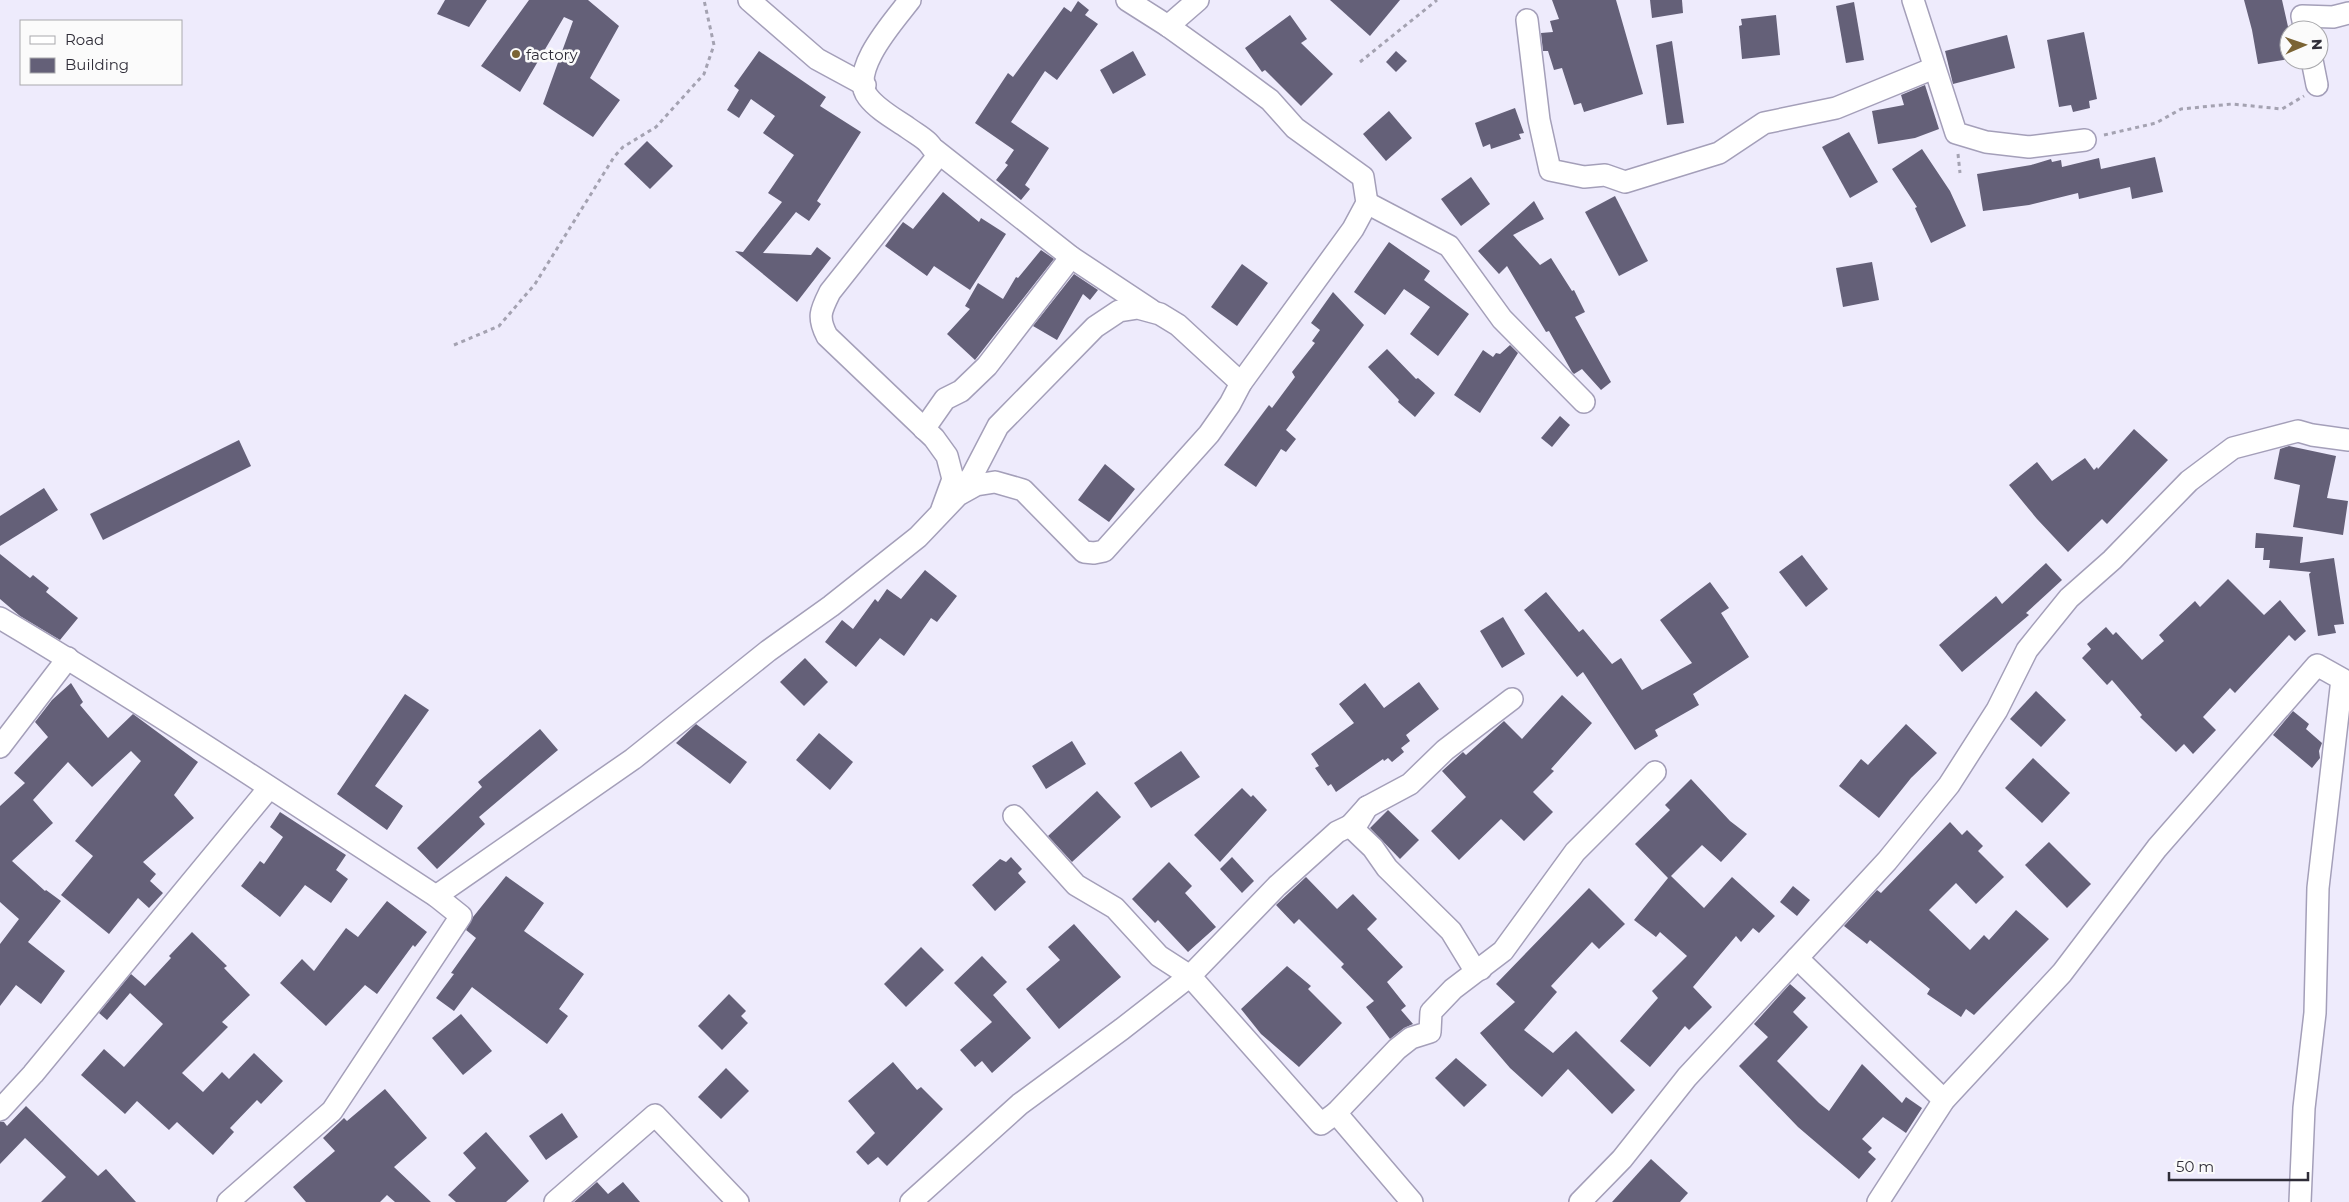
<svg xmlns="http://www.w3.org/2000/svg" width="2349" height="1202" viewBox="0 0 2349 1202" font-family="Montserrat,sans-serif">
<rect width="100%" height="100%" fill="#eeebfc"/>
<g fill="#646078">
<path d="M445 0H487L469 27 437 14Z"/>
<path d="M529 0H588L619 26 590 78 620 100 593 137 543 104 573 21 564 17 520 92 481 66Z"/>
<path d="M1330 0H1400L1370 36Z"/>
<path d="M1552 0H1616L1643 94 1584 112 1581 103 1574 105 1562 68 1554 70 1548 51H1543L1541 33 1553 32 1550 21 1559 19Z"/>
<path d="M1650 0H1682L1683 13 1652 18Z"/>
<path d="M2244 0H2282L2289 31V59L2258 64 2252 30Z"/>
<path d="M1078 1 1089 10 1085 15 1098 24 1057 80 1045 71 1011 122 1049 148 1025 185 1030 189 1021 200 996 180 1008 165 1005 163 1014 150 975 123 1008 73 1013 77 1064 7 1071 12Z"/>
<path d="M1854 2 1864 60 1846 63 1836 6Z"/>
<path d="M1290 15 1307 39 1301 43 1333 74 1301 106 1265 70 1262 72 1245 48Z"/>
<path d="M1776 15 1780 55 1742 59 1739 26 1742 25 1741 19Z"/>
<path d="M2084 32 2097 99 2089 101 2090 108 2073 112 2071 105 2059 107 2047 40Z"/>
<path d="M2007 35 2015 68 1953 84 1945 51Z"/>
<path d="M1672 41 1684 123 1667 125 1656 45Z"/>
<path d="M759 51 826 97 820 106 861 132 817 201 821 204 809 221 796 212 763 253 811 255 817 247 831 258 797 302 735 251 743 252 782 202 768 193 794 155 763 133 775 116 751 99 739 118 727 110 739 90 734 86Z"/>
<path d="M1133 51 1146 75 1113 94 1100 70Z"/>
<path d="M1396 51 1407 61 1396 72 1386 62Z"/>
<path d="M1925 85 1939 129 1915 138 1878 144 1872 111 1904 105 1901 95Z"/>
<path d="M1515 108 1524 133 1519 134 1521 139 1491 149 1490 144 1483 147 1475 123Z"/>
<path d="M1389 111 1412 138 1386 161 1363 134Z"/>
<path d="M1849 132 1878 182 1850 198 1822 147Z"/>
<path d="M647 141 673 166 650 189 624 164Z"/>
<path d="M1922 149 1950 191 1966 226 1931 243 1915 208 1917 207 1892 169Z"/>
<path d="M2155 157 2163 192 2132 199 2130 187 2079 199 2078 193 2029 205 1983 211 1977 174 2031 165 2051 159 2052 162 2061 160 2062 167 2099 158 2101 169Z"/>
<path d="M1471 177 1490 204 1461 226 1441 199Z"/>
<path d="M943 192 979 222 981 218 1006 234 970 290 934 266 927 276 885 246 903 222 913 229Z"/>
<path d="M1615 196 1648 261 1619 276 1585 212Z"/>
<path d="M1534 201 1544 219 1513 235 1540 265 1551 258 1572 291 1574 290 1585 312 1575 317 1611 382 1601 390 1582 369 1574 374 1572 372 1549 331 1546 332 1507 266 1499 274 1478 251Z"/>
<path d="M1389 242 1430 271 1424 280 1469 314 1438 356 1410 334 1430 307 1404 289 1385 315 1354 292Z"/>
<path d="M1041 250 1054 259 975 360 947 334 970 309 965 306 978 283 1003 299 1016 277 1018 278Z"/>
<path d="M1872 262 1879 300 1843 307 1836 268Z"/>
<path d="M1242 264 1268 283 1237 326 1211 307Z"/>
<path d="M1074 274 1098 290 1090 300 1083 294 1057 340 1033 326Z"/>
<path d="M1333 292 1364 325 1286 430 1296 439 1286 452 1281 449 1256 487 1224 465 1269 405 1272 408 1295 377 1292 372 1315 343 1312 341 1320 330 1311 323Z"/>
<path d="M1510 345 1518 353 1480 413 1454 395 1483 350 1493 357 1496 353 1500 354Z"/>
<path d="M1387 349 1416 379 1418 378 1435 393 1415 417 1398 402 1399 400 1368 367Z"/>
<path d="M1560 416 1570 425 1552 447 1541 438Z"/>
<path d="M2134 429 2168 460 2107 524 2102 519 2068 552 2037 519 2009 485 2037 462 2052 481 2085 458 2094 470 2097 467 2098 469Z"/>
<path d="M239 440 251 466 103 540 90 514Z"/>
<path d="M2289 446 2336 456 2327 498 2348 501 2343 535 2293 527 2300 485 2274 479 2280 449Z"/>
<path d="M1105 464 1135 489 1109 522 1078 500Z"/>
<path d="M44 488 58 510 0 546V516Z"/>
<path d="M2256 533 2303 537 2300 563 2334 558 2344 624 2334 625 2336 633 2318 636 2309 574 2311 572 2269 568 2270 560H2263L2264 548H2255Z"/>
<path d="M0 554 30 578 33 575 49 588 46 592 78 618 60 640 20 616 0 599Z"/>
<path d="M1802 555 1828 589 1806 607 1779 572Z"/>
<path d="M2046 563 2062 580 2026 613 2029 615 1962 672 1939 645 1996 596 2002 604Z"/>
<path d="M925 570 957 596 937 622 931 618 904 656 880 638 856 667 825 642 842 620 853 629 875 599 878 602 887 589 901 599Z"/>
<path d="M2228 579 2264 615 2280 600 2306 631 2295 641 2289 635 2235 693 2230 688 2203 717 2216 730 2193 754 2184 744 2176 752 2140 717 2142 715 2112 680 2107 685 2082 658 2091 649 2087 644 2106 627 2113 635 2116 632 2142 660 2164 641 2159 635 2195 601 2200 607Z"/>
<path d="M1710 582 1729 608 1721 613 1749 657 1693 694 1699 705 1655 730 1658 736 1635 750 1583 672 1577 677 1524 610 1546 592 1579 632 1583 629 1612 664 1621 658 1642 690 1692 663 1660 620Z"/>
<path d="M1503 617 1525 654 1502 668 1480 631Z"/>
<path d="M805 658 828 682 804 706 780 682Z"/>
<path d="M1419 682 1439 709 1406 735 1410 741 1401 748 1404 752 1392 762 1388 758 1384 761 1383 759 1336 792 1331 784 1328 786 1315 768 1319 766 1311 754 1354 723 1339 704 1365 683 1384 708Z"/>
<path d="M71 683 83 702 80 705 108 738 133 714 198 762 174 795 194 818 143 862 156 874 150 881 163 893 149 908 138 898 109 934 61 895 93 856 75 841 141 761 131 751 92 787 68 762 33 800 53 823 12 861 45 891 46 890 61 901 28 942 65 971 41 1004 16 985 0 1006V944L19 919 0 902V806L25 783 14 773 48 737 35 722 52 700Z"/>
<path d="M2036 691 2066 720 2041 747 2010 719Z"/>
<path d="M405 694 429 710 375 786 403 806 387 830 337 794Z"/>
<path d="M1562 695 1592 723 1551 769 1554 771 1533 792 1553 812 1524 841 1501 819 1459 860 1431 831 1466 797 1442 771 1463 752 1466 755 1504 721 1522 739Z"/>
<path d="M2293 711 2309 724 2306 729 2322 743 2319 751 2320 758 2312 768 2273 735Z"/>
<path d="M696 724 747 762 730 784 676 743Z"/>
<path d="M1906 724 1937 753 1911 778 1879 818 1839 786 1861 759 1868 765Z"/>
<path d="M540 729 558 750 479 817 485 824 437 869 417 848 482 787 478 782Z"/>
<path d="M819 733 853 762 830 790 796 760Z"/>
<path d="M1072 741 1086 764 1046 789 1032 766Z"/>
<path d="M1181 751 1200 777 1151 808 1134 783Z"/>
<path d="M2033 758 2070 793 2042 823 2005 788Z"/>
<path d="M1691 779 1730 821 1747 834 1721 862 1702 845 1671 876 1704 908 1732 877 1775 916 1759 933 1753 928 1741 942 1736 936 1693 987 1712 1007 1689 1030 1685 1026 1650 1067 1620 1041 1658 998 1652 991 1687 956 1660 932 1656 937 1634 920 1668 878 1635 844 1670 810 1665 805Z"/>
<path d="M1242 788 1251 797 1253 795 1267 810 1220 862 1194 835Z"/>
<path d="M1097 791 1121 817 1072 862 1048 836Z"/>
<path d="M1388 810 1419 840 1400 859 1370 828Z"/>
<path d="M280 812 346 855 336 870 348 879 331 903 305 885 280 917 241 886 260 861 264 864 283 837 270 827Z"/>
<path d="M1950 822 1962 835 1967 830 1983 846 1978 851 2004 877 1976 904 1956 883 1929 910 1970 950 1984 935 1989 940 2016 910 2049 939 1974 1015 1966 1009 1961 1017 1927 994 1930 989 1870 940 1867 944 1844 926 1877 890 1881 893Z"/>
<path d="M2049 842 2091 884 2067 908 2025 865Z"/>
<path d="M1011 857 1022 869 1018 873 1026 882 995 911 972 885 1000 859 1006 862Z"/>
<path d="M1232 857 1254 881 1242 893 1220 869Z"/>
<path d="M1169 862 1192 886 1185 893 1216 927 1188 952 1158 920 1155 923 1132 899Z"/>
<path d="M506 876 544 903 524 931 584 974 559 1009 568 1016 547 1044 472 987 454 1011 436 998 454 974 451 973 476 938 466 930 473 917Z"/>
<path d="M1306 877 1337 909 1353 894 1377 919 1367 929 1403 967 1387 982 1406 1006 1401 1010 1413 1024 1404 1028 1390 1039 1366 1007 1374 1001 1341 967 1344 964 1299 919 1294 924 1276 905Z"/>
<path d="M1793 886 1810 900 1797 916 1780 902Z"/>
<path d="M1589 888 1625 924 1599 949 1592 942 1551 986 1557 992 1524 1030 1553 1053 1576 1031 1635 1090 1612 1114 1568 1069 1542 1097 1510 1068 1480 1033 1515 1002 1496 984Z"/>
<path d="M387 901 427 932 415 947 413 945 377 994 365 985 326 1026 280 983 302 959 314 971 346 928 358 937Z"/>
<path d="M1074 924 1121 977 1059 1029 1026 989 1060 960 1048 947Z"/>
<path d="M192 932 227 966 224 968 250 995 222 1022 228 1027 182 1073 203 1092 222 1072 229 1079 254 1053 283 1081 261 1104 257 1100 230 1128 234 1132 213 1155 177 1122 169 1130 137 1101 125 1114 81 1075 104 1049 124 1067 163 1024 130 993 107 1020 99 1013 131 974 145 986 171 958 169 956Z"/>
<path d="M921 947 944 970 906 1007 884 984Z"/>
<path d="M982 956 1007 982 993 995 1031 1038 992 1073 982 1061 975 1067 960 1050 992 1022 954 983Z"/>
<path d="M1287 966 1311 986 1308 989 1342 1023 1299 1067 1261 1034 1241 1009Z"/>
<path d="M1790 984 1806 998 1793 1012 1808 1027 1777 1061 1819 1103 1829 1111 1862 1064 1902 1103 1906 1097 1922 1108 1906 1133 1883 1117 1862 1139 1872 1148 1868 1152 1876 1159 1859 1179 1798 1127 1739 1066 1768 1037 1754 1024Z"/>
<path d="M729 994 746 1011 741 1016 748 1023 722 1050 698 1026Z"/>
<path d="M461 1014 492 1051 463 1075 432 1038Z"/>
<path d="M1456 1058 1487 1085 1464 1107 1435 1078Z"/>
<path d="M893 1062 917 1090 921 1087 943 1109 887 1166 878 1157 868 1165 856 1152 875 1133 848 1101Z"/>
<path d="M726 1068 749 1091 721 1119 698 1097Z"/>
<path d="M385 1089 427 1138 394 1167 431 1202H395L387 1195 380 1202H306L293 1187 335 1151 323 1138 344 1118 347 1121Z"/>
<path d="M26 1106 98 1176 106 1169 136 1202H41L66 1177 25 1138 0 1164V1122H4L7 1126Z"/>
<path d="M562 1113 578 1137 546 1160 529 1136Z"/>
<path d="M486 1132 529 1181 506 1202H456L448 1195 476 1168 463 1153Z"/>
<path d="M1651 1159 1688 1193 1680 1202H1612Z"/>
<path d="M597 1182 608 1194 623 1182 640 1202H574Z"/>
</g>
<g fill="none" stroke-linecap="round" stroke-linejoin="round">
<defs>
<g id="street">
<path d="M749 0 817 59 865 85"/>
<path d="M910 0C894 21 848 71 868 97 878 110 895 119 908 128 922 138 931 141 937 157L830 292C821 310 817 317 827 336L934 438 947 456 953 479 942 509"/>
<path d="M1913 0 1956 133 1986 142 2029 147 2085 140"/>
<path d="M1527 20 1539 120 1550 170 1584 177 1605 175 1625 182 1719 153 1764 123 1836 108 1934 68"/>
<path d="M1168 26 1198 0"/>
<path d="M2305 30 2302 16 2333 17 2349 13"/>
<path d="M2312 60 2317 85"/>
<path d="M935 150 1071 257 1151 310"/>
<path d="M1367 203 1449 246 1502 319 1584 402"/>
<path d="M924 429 945 399 961 391 987 366 1071 257"/>
<path d="M959 494 972 476 998 426 1095 327 1119 311 1138 308 1160 314 1178 325 1241 383"/>
<path d="M0 618C148 706 292 802 436 896L461 916 332 1111 228 1202"/>
<path d="M0 747 68 658"/>
<path d="M1014 816 1076 885 1115 908 1159 956 1190 976 1277 886 1337 832 1358 822 1367 807"/>
<path d="M436 896 633 759 768 651 831 606 918 537 958 495 976 485 995 482 1023 490 1084 552 1094 553 1104 551 1209 434 1230 404 1241 383 1353 229 1367 203 1363 177 1295 128 1270 100 1228 69 1168 26 1127 0"/>
<path d="M1797 958 1944 1100"/>
<path d="M1481 969 1473 967 1451 931 1387 868 1373 848 1350 826 1367 807 1410 784 1445 750 1512 699"/>
<path d="M0 1110 33 1074 269 788"/>
<path d="M1336 1113 1397 1049 1411 1038 1430 1032 1431 1012 1453 989 1503 951 1575 852 1655 772"/>
<path d="M555 1202 655 1115 738 1202"/>
<path d="M911 1202 1020 1104 1122 1029 1190 976 1321 1124 1336 1113 1412 1202"/>
<path d="M1580 1202 1622 1159 1687 1077 1887 861 1949 785 1997 710 2027 650 2069 598 2112 560 2189 481 2233 448 2298 431 2312 435 2349 440"/>
<path d="M1878 1202 1944 1100 2062 973 2157 848 2317 665 2342 679 2318 888 2315 1013 2304 1108 2300 1202"/>
</g>
</defs>
<use href="#street" stroke="#a49fb9" stroke-width="24"/>
<g stroke="#a4a2b1" stroke-width="3" stroke-dasharray="4 4" stroke-linecap="butt">
<path d="M1360 62 1437 0"/>
<path d="M2104 135 2156 123 2181 109 2232 104 2282 109 2304 96"/>
<path d="M1958 154 1960 173"/>
<path d="M454 345 499 326 535 284 614 157 623 147 656 127 704 74 714 45 704 0"/>
</g>
<use href="#street" stroke="#fff" stroke-width="21"/>
</g>
<circle fill="#7b6434" stroke="#fbfbfb" stroke-width="2" cx="516" cy="54" r="5"/>
<g text-anchor="middle" dominant-baseline="central" stroke-width="5" stroke-linejoin="round" paint-order="stroke">
<g font-size="15" fill="#2f2d38" stroke="#fbfbfb" text-anchor="start">
<text x="526" y="54">factory</text>
</g>
</g>
<rect x="20" y="20" width="162" height="65" fill="#fbfbfb" stroke="#a9a9ad"/>
<rect x="30" y="36" width="25" height="8" fill="#ffffff" stroke="#a9a9ad"/>
<text x="65" y="45" font-size="15" fill="#2f2d38">Road</text>
<rect x="30" y="58" width="25" height="15" fill="#646078" stroke="#a9a9ad"/>
<text x="65" y="70" font-size="15" fill="#2f2d38">Building</text>
<g transform="translate(2304 45) rotate(88)"><circle r="24" fill="#fbfbfb" stroke="#a9a9ad"/>
<path d="M0-4L9 19L0 12L-9 19Z" fill="#7b6434"/>
<text y="-8" font-size="14" font-weight="bold" text-anchor="middle" fill="#2f2d38">N</text>
</g>
<path d="M2169 1172v8h139v-8" fill="none" stroke="#2f2d38" stroke-width="2.5"/>
<text x="2176" y="1172" font-size="15" fill="#2f2d38" stroke="#fbfbfb" stroke-width="4" paint-order="stroke">50 m</text>
</svg>
